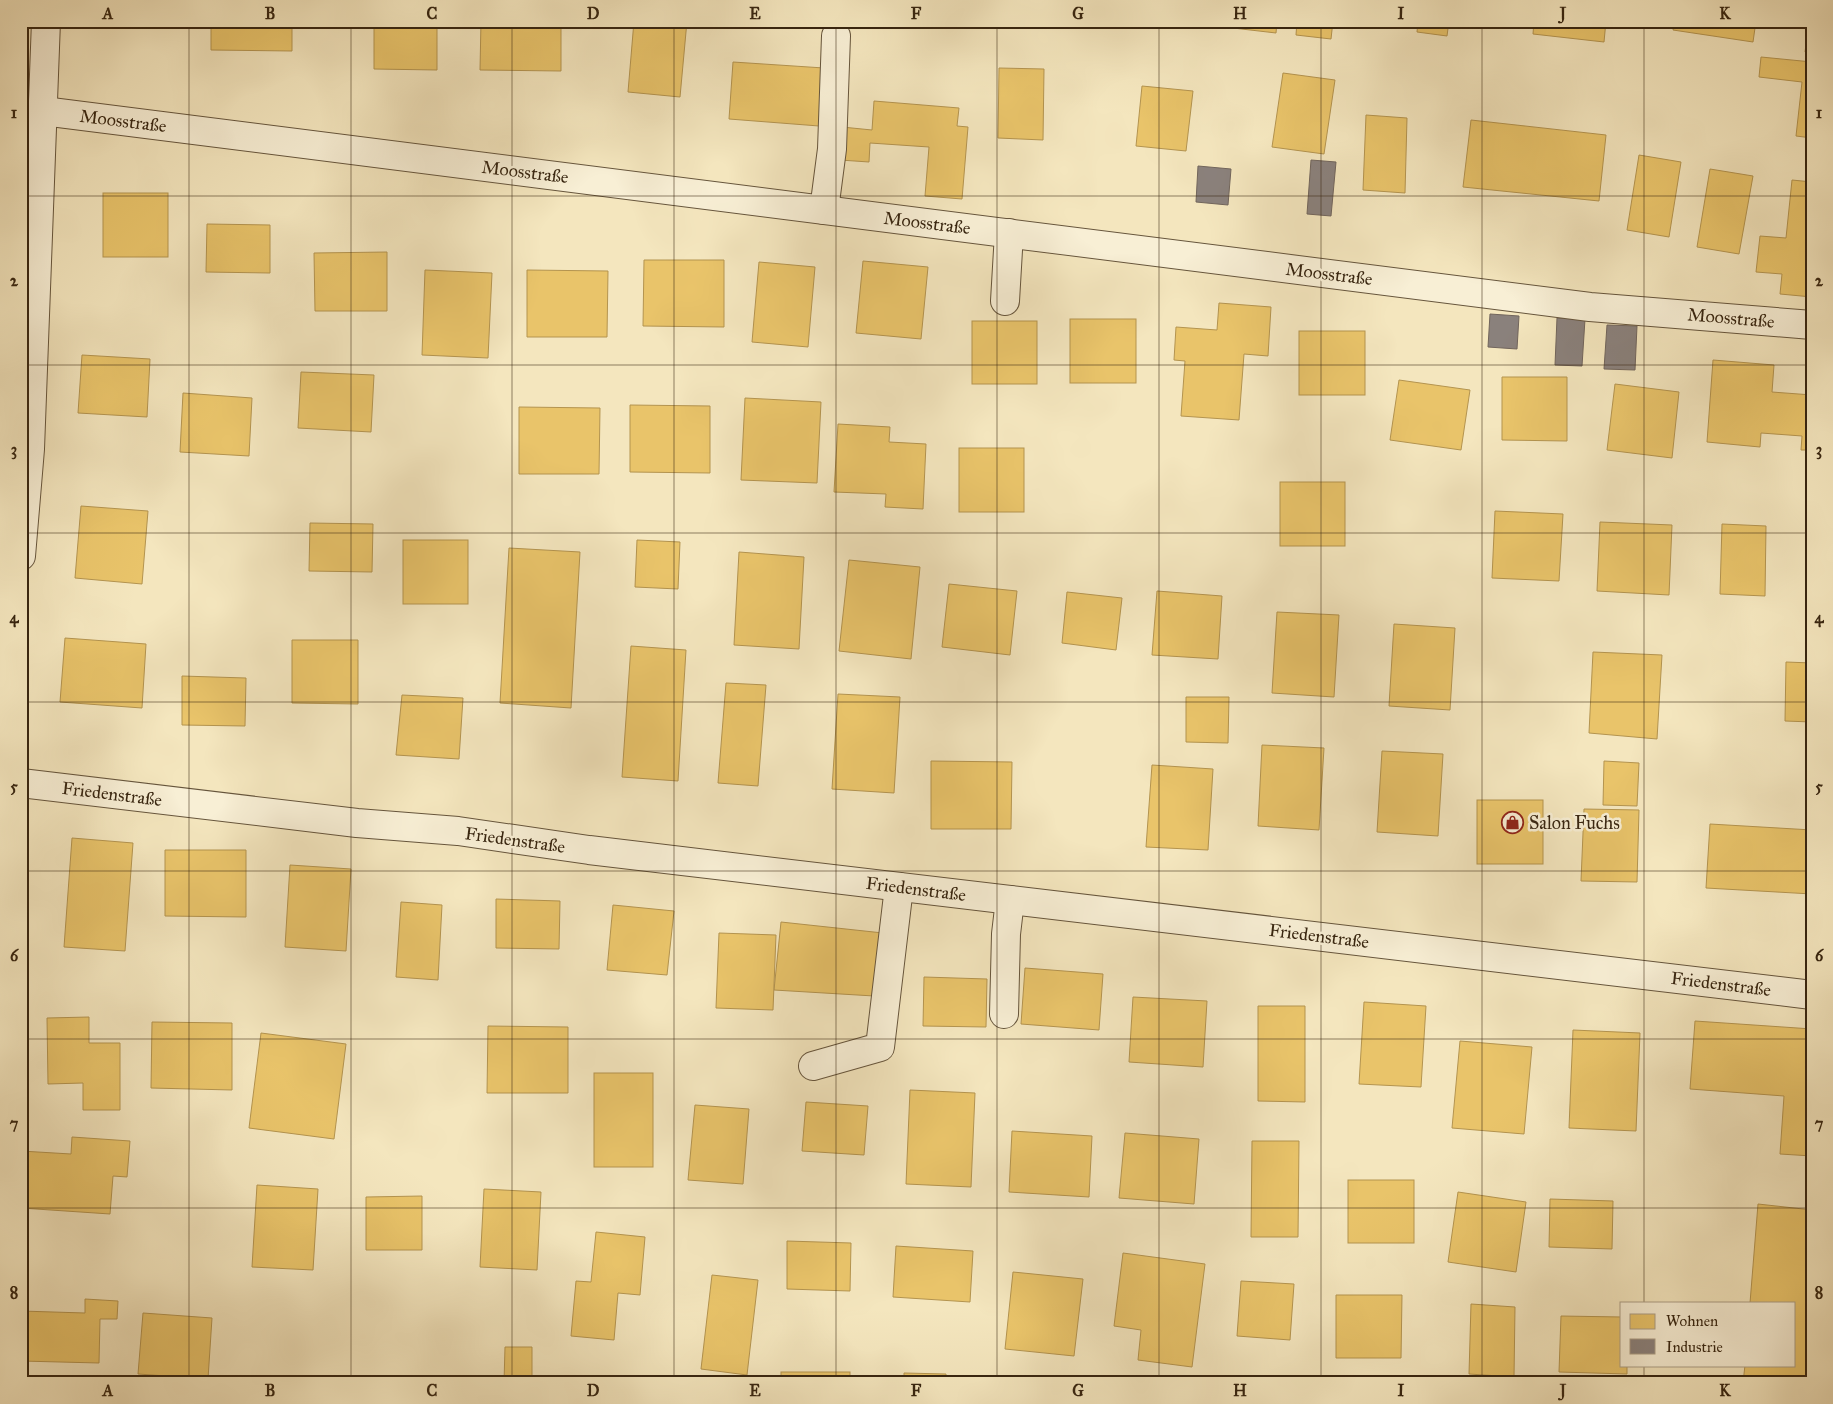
<svg xmlns="http://www.w3.org/2000/svg" width="1833" height="1404" viewBox="0 0 1833 1404" font-family="'IM FELL Great Primer',serif">
<rect width="100%" height="100%" fill="#f4e6be"/>
<filter id="stains"><feTurbulence type="fractalNoise" baseFrequency=".004" numOctaves="4"/><feColorMatrix values="0 0 0 0 .2 0 0 0 0 .09 0 0 0 0 .02 0 0 0 .5 -.17"/></filter>
<radialGradient id="worn" r=".72"><stop offset=".6" stop-color="#630" stop-opacity="0"/><stop offset="1" stop-color="#630" stop-opacity=".3"/></radialGradient>
<g fill="#e9c46a" stroke="#b4944f">
<path d="M211 21H292V51L211 50Z"/>
<path d="M374 21 437 22V70L374 69Z"/>
<path d="M481 21H561V71L480 70Z"/>
<path d="M634 21H687L680 97 628 92Z"/>
<path d="M1234 21H1277L1276 33 1233 28Z"/>
<path d="M1297 21H1333L1331 39 1296 35Z"/>
<path d="M1418 21H1449L1447 36 1417 32Z"/>
<path d="M1534 21H1606L1604 42 1533 34Z"/>
<path d="M1675 21H1756L1753 42 1673 30Z"/>
<path d="M1809 21H1812V53L1805 52Z"/>
<path d="M1761 57 1812 62V138L1796 136 1802 82 1759 77Z"/>
<path d="M733 62 824 68 819 126 729 119Z"/>
<path d="M999 68 1044 69 1043 140 998 138Z"/>
<path d="M1283 73 1335 80 1324 154 1272 147Z"/>
<path d="M1142 86 1193 91 1186 151 1136 146Z"/>
<path d="M874 101 959 108 957 126 968 127 962 199 925 196 929 147 870 143 869 162 840 160 842 127 872 130Z"/>
<path d="M1366 115 1407 118 1405 193 1363 190Z"/>
<path d="M1471 120 1606 135 1599 201 1463 187Z"/>
<path d="M1639 155 1681 162 1669 237 1627 230Z"/>
<path d="M1710 169 1753 176 1739 254 1697 247Z"/>
<path d="M1792 180 1812 182V297L1780 294 1782 274 1756 272 1760 236 1786 238Z"/>
<rect x="103" y="193" width="65" height="64"/>
<path d="M207 224 270 225V273L206 272Z"/>
<path d="M387 252V311H315L314 253Z"/>
<path d="M644 260H724V327L643 326Z"/>
<path d="M863 261 928 267 921 339 856 333Z"/>
<path d="M759 262 815 267 808 347 752 342Z"/>
<path d="M425 270 492 273 488 358 422 355Z"/>
<path d="M527 270 608 271 607 337H527Z"/>
<path d="M1219 303 1271 307 1268 356 1244 354 1239 420 1181 416 1185 361 1174 360 1176 327 1217 330Z"/>
<rect x="1070" y="319" width="66" height="64"/>
<rect x="972" y="321" width="65" height="63"/>
<rect x="1299" y="331" width="66" height="64"/>
<path d="M82 355 150 359 147 417 78 413Z"/>
<path d="M1713 360 1774 365 1772 392 1812 395V450H1801L1802 436 1761 433 1760 447 1707 442Z"/>
<path d="M301 372 374 375 371 432 298 428Z"/>
<path d="M1502 377H1567V441L1502 440Z"/>
<path d="M1399 380 1470 390 1461 450 1390 440Z"/>
<path d="M1615 384 1679 392 1672 458 1607 450Z"/>
<path d="M183 393 252 398 249 456 180 452Z"/>
<path d="M745 398 821 402 817 483 741 480Z"/>
<path d="M630 405 710 406V473L630 472Z"/>
<path d="M519 407 600 408 599 474H519Z"/>
<path d="M838 424 890 427 889 442 926 444 923 509 885 507 886 494 834 492Z"/>
<rect x="959" y="448" width="65" height="64"/>
<rect x="1280" y="482" width="65" height="64"/>
<path d="M81 506 148 511 142 584 75 578Z"/>
<path d="M1495 511 1563 514 1559 581 1492 578Z"/>
<path d="M1600 522 1672 525 1669 595 1597 591Z"/>
<path d="M310 523 373 524 372 572 309 571Z"/>
<path d="M1722 524 1766 526 1765 596 1720 594Z"/>
<rect x="403" y="540" width="65" height="64"/>
<path d="M637 540 680 542 678 589 635 587Z"/>
<path d="M509 548 580 552 571 708 500 703Z"/>
<path d="M739 552 804 557 799 649 734 645Z"/>
<path d="M849 560 920 567 911 659 839 651Z"/>
<path d="M949 584 1017 591 1010 655 942 647Z"/>
<path d="M1157 591 1222 596 1218 659 1152 655Z"/>
<path d="M1067 592 1122 598 1116 650 1062 643Z"/>
<path d="M1277 612 1339 615 1334 697 1272 693Z"/>
<path d="M1394 624 1455 628 1450 710 1389 706Z"/>
<path d="M65 638 146 644 142 708 60 702Z"/>
<path d="M292 640H358V704L292 703Z"/>
<path d="M631 646 686 650 678 781 622 777Z"/>
<path d="M1593 652 1662 655 1657 739 1589 733Z"/>
<path d="M1786 662 1812 663V722L1785 721Z"/>
<path d="M182 676 246 678 245 726 182 725Z"/>
<path d="M726 683 766 685 758 786 718 783Z"/>
<path d="M838 694 900 697 894 793 832 789Z"/>
<path d="M402 695 463 698 459 759 396 755Z"/>
<path d="M1186 697H1229L1228 743 1186 742Z"/>
<path d="M1262 745 1324 748 1319 830 1258 826Z"/>
<path d="M1382 751 1443 754 1438 836 1377 832Z"/>
<path d="M931 761 1012 762 1011 829H931Z"/>
<path d="M1604 761 1639 763 1637 806 1603 805Z"/>
<path d="M1152 765 1213 769 1208 850 1146 847Z"/>
<rect x="1477" y="800" width="66" height="64"/>
<path d="M1584 809 1639 810 1637 882 1581 881Z"/>
<path d="M1710 824 1812 830V894L1706 888Z"/>
<path d="M72 838 133 843 125 951 64 947Z"/>
<path d="M165 850H246V917L165 916Z"/>
<path d="M290 865 351 869 346 951 285 947Z"/>
<path d="M496 899 560 901 559 949 496 948Z"/>
<path d="M401 902 442 905 438 980 396 977Z"/>
<path d="M613 905 674 911 667 975 607 970Z"/>
<path d="M781 922 883 933 874 996 774 990Z"/>
<path d="M719 933 776 935 773 1010 716 1008Z"/>
<path d="M1025 968 1103 974 1099 1030 1021 1024Z"/>
<path d="M924 977 987 979 986 1027 923 1026Z"/>
<path d="M1133 997 1207 1001 1203 1067 1129 1062Z"/>
<path d="M1364 1002 1426 1006 1421 1087 1359 1084Z"/>
<path d="M1258 1006H1305V1102L1258 1101Z"/>
<path d="M89 1017V1043H120V1110H83V1083L48 1084 47 1018Z"/>
<path d="M1695 1021 1812 1029V1156L1780 1154 1784 1096 1690 1089Z"/>
<path d="M152 1022 232 1023V1090L151 1088Z"/>
<path d="M488 1026 568 1027V1093H487Z"/>
<path d="M1573 1030 1640 1033 1636 1131 1569 1128Z"/>
<path d="M261 1033 346 1044 334 1139 249 1128Z"/>
<path d="M1460 1041 1532 1047 1524 1134 1452 1128Z"/>
<rect x="594" y="1073" width="59" height="94"/>
<path d="M910 1090 975 1093 971 1187 906 1184Z"/>
<path d="M806 1102 868 1106 864 1155 802 1151Z"/>
<path d="M695 1105 749 1109 743 1184 688 1180Z"/>
<path d="M1012 1131 1092 1136 1089 1197 1009 1192Z"/>
<path d="M1125 1133 1199 1139 1194 1204 1119 1198Z"/>
<path d="M72 1137 130 1141 127 1177 113 1176 110 1214 21 1208V1151L71 1154Z"/>
<path d="M1252 1141H1299L1298 1237H1251Z"/>
<rect x="1348" y="1180" width="66" height="63"/>
<path d="M257 1185 318 1189 313 1270 252 1267Z"/>
<path d="M484 1189 541 1192 537 1270 480 1267Z"/>
<path d="M1458 1192 1526 1202 1516 1272 1448 1262Z"/>
<path d="M422 1196V1250H366V1197Z"/>
<path d="M1550 1199 1613 1201 1612 1249 1549 1247Z"/>
<path d="M1758 1204 1812 1210V1383H1743L1745 1365H1794V1303H1750Z"/>
<path d="M596 1232 645 1237 640 1295 618 1293 614 1340 571 1336 576 1281 591 1282Z"/>
<path d="M787 1241 851 1243 850 1291 787 1289Z"/>
<path d="M896 1246 973 1251 970 1302 893 1297Z"/>
<path d="M1123 1253 1205 1264 1192 1367 1138 1360 1141 1330 1114 1326Z"/>
<path d="M1013 1272 1083 1279 1074 1356 1005 1349Z"/>
<path d="M712 1275 758 1280 747 1375 701 1369Z"/>
<path d="M1241 1281 1294 1284 1290 1340 1237 1336Z"/>
<path d="M1336 1295H1402L1401 1358H1336Z"/>
<path d="M85 1299 118 1301 117 1319H100L99 1363 21 1361V1311L85 1313Z"/>
<path d="M1471 1304 1515 1307 1514 1377 1469 1374Z"/>
<path d="M143 1313 212 1318 208 1379 138 1374Z"/>
<path d="M1561 1316 1622 1317V1365H1627V1374L1559 1372Z"/>
<path d="M505 1347H532V1383H504Z"/>
<rect x="781" y="1372" width="69" height="11"/>
<path d="M904 1373 946 1374V1383H904Z"/>
</g>
<g fill="#8a817c" stroke="#71655c">
<path d="M1311 160 1336 162 1331 216 1307 214Z"/>
<path d="M1198 166 1231 169 1228 205 1196 202Z"/>
<path d="M1490 314 1519 316 1517 349 1488 347Z"/>
<path d="M1557 318 1585 319 1582 366 1555 365Z"/>
<path d="M1607 325 1637 326 1635 370 1604 369Z"/>
</g>
<g fill="none" stroke-linecap="round" stroke-linejoin="round">
<defs>
<g id="minor">
<path d="M43 111 1590 307 1812 325"/>
<path d="M824 210 832 149 836 36"/>
<path d="M1005 301 1009 233"/>
<path d="M21 556 30 449 46 21"/>
<path d="M21 783 357 823 458 831 589 850 1812 995"/>
<path d="M1004 1014 1006 934 1010 900"/>
<path d="M813 1066 880 1047 899 887"/>
</g>
</defs>
<use href="#minor" stroke="#66553c" stroke-width="30"/>
<use href="#minor" stroke="#f8efd5" stroke-width="28"/>
</g>
<path fill="none" stroke="#372510" stroke-width="1" stroke-opacity="0.55" d="M189 21V1383M351 21V1383M512 21V1383M674 21V1383M836 21V1383M997 21V1383M1159 21V1383M1321 21V1383M1482 21V1383M1644 21V1303M21 196H1812M21 365H1812M21 533H1812M21 702H1812M21 871H1812M21 1039H1812M21 1208H1812M1644 1365V1383"/>
<defs>
<symbol id="shop-ring" viewBox="-11 -11 22 22"><circle r="9.5" fill="#f8efd5" stroke="#8f2418" stroke-width="1.5"/><path d="M-5-2.5h2.3a2.7 3.5 0 0 1 5.4 0H5L5.5 6h-11ZM-1.5-2.5h3a1.5 2.3 0 0 0-3 0Z" fill="#8f2418"/></symbol>
</defs>
<g fill-rule="evenodd">
<use href="#shop-ring" x="1500" y="810" width="25" height="25"/>
</g>
<g text-anchor="middle" dominant-baseline="central" stroke-width="5" stroke-linejoin="round" paint-order="stroke">
<g font-size="18" fill="#372510" stroke="#f8efd5">
<text transform="translate(123 121) rotate(7)">Moosstraße</text>
<text transform="translate(525 172) rotate(7)">Moosstraße</text>
<text transform="translate(927 223) rotate(7)">Moosstraße</text>
<text transform="translate(1329 274) rotate(7)">Moosstraße</text>
<text transform="translate(1731 318) rotate(5)">Moosstraße</text>
<text transform="translate(112 794) rotate(7)">Friedenstraße</text>
<text transform="translate(515 840) rotate(8)">Friedenstraße</text>
<text transform="translate(916 889) rotate(7)">Friedenstraße</text>
<text transform="translate(1319 936) rotate(7)">Friedenstraße</text>
<text transform="translate(1721 984) rotate(7)">Friedenstraße</text>
</g>
<g font-size="18" fill="#372510" stroke="#f8efd5" text-anchor="start">
<text x="1529" y="823">Salon Fuchs</text>
</g>
</g>
<rect width="1833" height="1404" fill="none" stroke="#f4e6be" stroke-width="55"/>
<rect x="1620" y="1302" width="175" height="65" fill="#f8efd5" stroke="#ab9e86"/>
<rect x="1630" y="1314" width="25" height="15" fill="#e9c46a" stroke="#ab9e86"/>
<text x="1666" y="1326" font-size="15" fill="#372510">Wohnen</text>
<rect x="1630" y="1339" width="25" height="15" fill="#8a817c" stroke="#ab9e86"/>
<text x="1666" y="1352" font-size="15" fill="#372510">Industrie</text>
<rect x="28" y="28" width="1778" height="1348" fill="none" stroke="#372510" stroke-width="2"/>
<g font-size="16" text-anchor="middle" font-weight="bold" fill="#372510">
<text x="108" y="19">A</text>
<text x="270" y="19">B</text>
<text x="432" y="19">C</text>
<text x="593" y="19">D</text>
<text x="755" y="19">E</text>
<text x="916" y="19">F</text>
<text x="1078" y="19">G</text>
<text x="1240" y="19">H</text>
<text x="1401" y="19">I</text>
<text x="1563" y="19">J</text>
<text x="1725" y="19">K</text>
<text x="14" y="118">1</text>
<text x="1819" y="118">1</text>
<text x="14" y="286">2</text>
<text x="1819" y="286">2</text>
<text x="14" y="455">3</text>
<text x="1819" y="455">3</text>
<text x="14" y="623">4</text>
<text x="1819" y="623">4</text>
<text x="14" y="792">5</text>
<text x="1819" y="792">5</text>
<text x="14" y="961">6</text>
<text x="1819" y="961">6</text>
<text x="14" y="1129">7</text>
<text x="1819" y="1129">7</text>
<text x="14" y="1298">8</text>
<text x="1819" y="1298">8</text>
<text x="108" y="1396">A</text>
<text x="270" y="1396">B</text>
<text x="432" y="1396">C</text>
<text x="593" y="1396">D</text>
<text x="755" y="1396">E</text>
<text x="916" y="1396">F</text>
<text x="1078" y="1396">G</text>
<text x="1240" y="1396">H</text>
<text x="1401" y="1396">I</text>
<text x="1563" y="1396">J</text>
<text x="1725" y="1396">K</text>
</g>
<rect width="100%" height="100%" filter="url(#stains)"/>
<rect width="100%" height="100%" fill="url(#worn)"/>
</svg>
